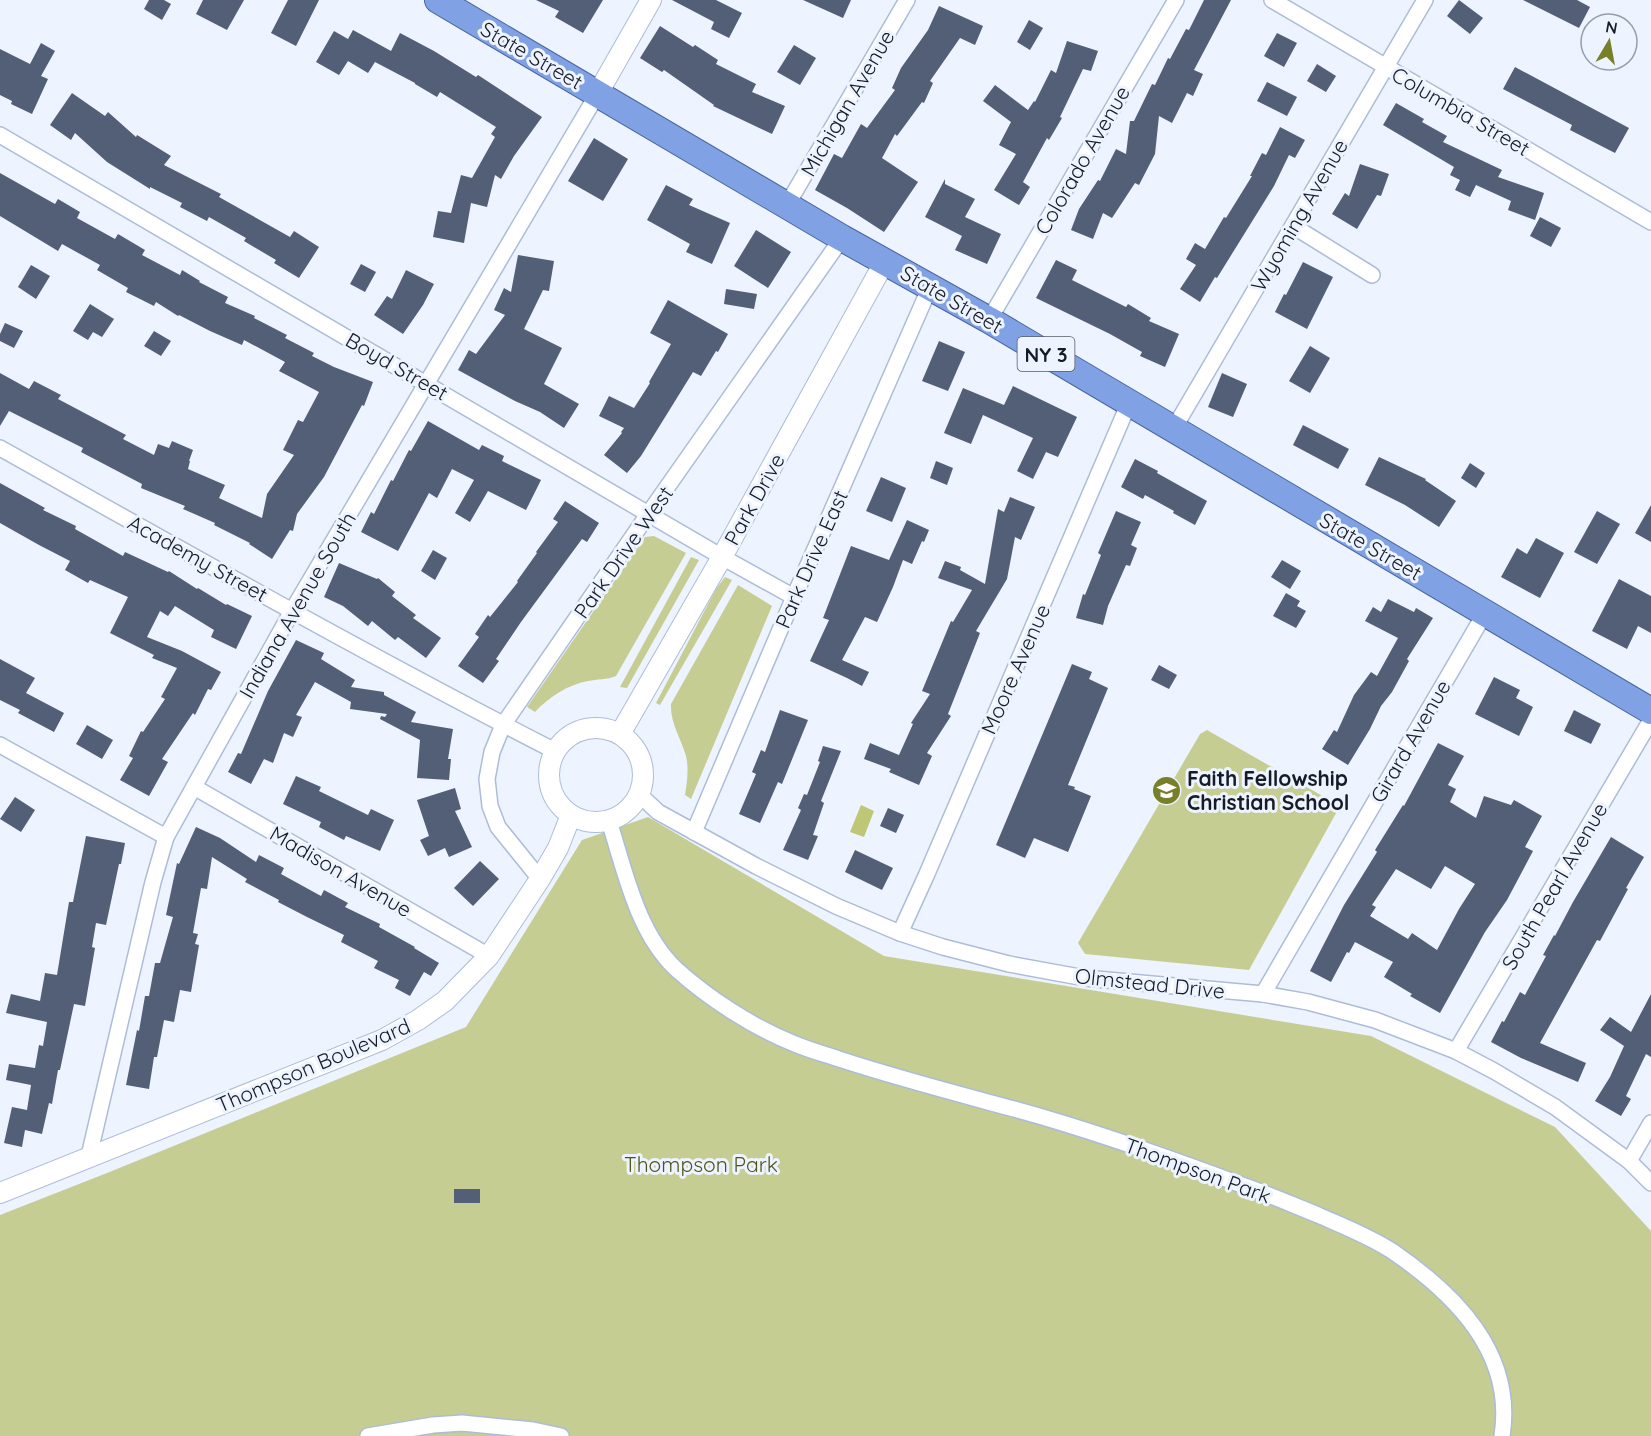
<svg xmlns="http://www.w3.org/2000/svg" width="1651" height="1436" viewBox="0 0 1651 1436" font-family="Quicksand,sans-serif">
<rect width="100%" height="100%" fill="#edf3ff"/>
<g fill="#c6cd93">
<path d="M654 536 686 553 616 676C607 680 597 679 588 681 567 685 549 697 535 712L527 707 645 537Z"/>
<path d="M691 557 699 560 627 688 620 687Z"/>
<path d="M725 577 732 580 660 705 656 703 716 589Z"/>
<path d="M738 585 772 606 691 799 685 795C687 783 689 769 686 756 681 738 670 723 671 704Z"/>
<path d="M1207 730 1340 806 1249 970 1085 954 1078 943 1200 734Z"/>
<path d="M648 817 884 956 1371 1036 1555 1127 1651 1231V1436H0V1215L107 1173 466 1027 582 840Z"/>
</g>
<path fill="#bec775" d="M861 805 874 811 864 837 850 832Z"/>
<g fill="#525f77" fill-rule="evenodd">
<path d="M149 0H164L171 4 162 20 144 9Z"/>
<path d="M203 0H244L227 30 196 14Z"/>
<path d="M288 0H319L296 46 271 33Z"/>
<path d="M536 0H603L583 33 555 17 559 11Z"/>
<path d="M672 0H716L742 13 729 38 711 29 714 22Z"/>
<path d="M803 0H851L843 18Z"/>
<path d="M1204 0H1231L1194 70 1203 74 1193 96 1187 93 1172 123 1159 116 1155 154 1139 185 1135 183 1112 218 1103 213 1093 239 1071 230 1079 209 1098 180 1100 181 1116 149 1126 154 1130 121H1134L1152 84 1155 85 1168 58 1170 59 1186 29 1189 30Z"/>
<path d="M1459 0 1483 18 1470 34 1447 16Z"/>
<path d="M1523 0H1577L1590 7 1579 28Z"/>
<path d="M939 6 983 26 975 45 960 38 930 81 933 83 924 103 922 102 897 136 895 134 882 158 918 182 884 232 847 208 815 190 834 154 842 158 861 124 867 128 895 90 892 88 901 68 928 30Z"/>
<path d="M1029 20 1043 28 1030 50 1017 42Z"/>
<path d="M660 26 693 47 695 45 718 60 716 64 756 84 752 92 785 106 772 134 713 106 714 105 664 70 662 72 640 58Z"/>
<path d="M353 30 391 51 400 33 434 51 476 77 478 75 542 117 514 156 501 179 495 175 487 207 471 203 464 243 433 237 438 211 451 213 461 175 472 178 495 137 491 134 496 127 440 92 437 97 415 84V83L375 62 368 73 348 61 339 75 316 62 334 31 348 39Z"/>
<path d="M1277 33 1297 43 1284 67 1264 56Z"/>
<path d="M1067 41 1098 51 1091 71 1083 69 1060 117 1062 118 1049 140 1047 138 1023 182 1030 187 1019 205 994 190 1016 154 999 145 1011 122 983 101 995 85 1028 110 1034 101 1035 102 1051 70 1056 73Z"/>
<path d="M41 43 55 51 41 76 48 79 32 114 11 104 12 101 0 95V49L30 64Z"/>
<path d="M794 45 816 58 800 85 777 72Z"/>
<path d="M1317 64 1336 76 1326 92 1307 81Z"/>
<path d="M1515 67 1629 128 1615 153 1570 130 1572 125 1503 89Z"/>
<path d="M1267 82 1297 97 1287 116 1257 101Z"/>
<path d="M72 93 105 116 108 112 136 137 137 135 171 156 164 165 221 194 219 197 290 237 294 231 319 247 299 278 274 263 276 260 244 241 246 238 209 217 207 221 180 207 182 203 150 187V189L107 162 75 133 71 140 50 125Z"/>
<path d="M1396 103 1424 119 1422 122 1447 136 1443 142 1502 170 1498 177 1544 193 1535 220 1508 210 1511 201 1476 185 1470 197 1455 190 1460 180 1450 175 1454 167 1383 125Z"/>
<path d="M1280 127 1305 140 1295 158 1289 155 1274 186 1217 278 1215 277 1200 302 1180 289 1196 265 1186 259 1195 243 1205 249 1224 217 1226 218 1252 176H1250L1262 153 1266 155Z"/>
<path d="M594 138 628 159 603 201 568 181Z"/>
<path d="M1360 164 1389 174 1381 196 1377 195 1357 229 1332 214 1345 193 1349 196Z"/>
<path d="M0 173 55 204 58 199 80 212 77 218 115 239 118 234 145 250 142 255 180 275 182 270 200 281 199 282 228 297 225 303 255 316 254 318 287 335 285 338 314 353 312 356 334 367 373 382 364 406 362 405 324 477 297 514 293 531 290 530 272 559 249 544 250 543 214 525 215 523 183 509 185 506 141 488 142 484 81 452 83 448 9 411 0 426V373L29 389 34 381 61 395 58 399 126 435 123 439 154 455 158 444 169 448 172 441 193 450 189 461H190L188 469 225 485 219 498 262 518 267 494 294 455 283 450 298 420 303 422 319 392 279 371 285 362 244 340 242 345 210 331 179 315 178 316 156 302 154 306 126 292 128 288 97 270 100 265 62 244 58 251 0 216Z"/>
<path d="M945 179V184L975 199 965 217 1001 234 987 264 955 250 962 236 925 217Z"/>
<path d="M666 185 693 199 689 205 730 223 712 264 686 252 690 244 647 220Z"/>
<path d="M1540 217 1561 228 1551 247 1530 236Z"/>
<path d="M756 230 791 252 768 288 734 266Z"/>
<path d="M518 255 554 261 549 291 543 290 524 329 562 348 544 384 579 404 564 428 540 412 515 401 458 370 469 350 476 354 505 315 494 310 504 288 511 292Z"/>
<path d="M1056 260 1077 270 1072 280 1126 307 1128 304 1151 318 1149 321 1179 334 1165 367 1140 356 1142 352 1110 334 1036 298Z"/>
<path d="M1303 262 1333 277 1307 329 1275 312 1284 294 1286 295Z"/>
<path d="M361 264 376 272 365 292 350 284Z"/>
<path d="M31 265 50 276 36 299 18 287Z"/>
<path d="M406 270 434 284 423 305 403 334 374 315 387 296 392 299Z"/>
<path d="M726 289 757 294 754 309 724 304Z"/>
<path d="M668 300 728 334 718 352 716 351 701 376 693 372 641 456 627 473 604 455 622 433 621 432 624 428 599 416 609 396 634 408 650 383 649 382 671 344 650 333Z"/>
<path d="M90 304 114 319 102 337 93 332 88 340 73 331Z"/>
<path d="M5 323 23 331 14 348 0 341V334Z"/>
<path d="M154 331 171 341 161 356 144 346Z"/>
<path d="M939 341 965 352 948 391 922 381Z"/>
<path d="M1310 346 1330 358 1310 393 1289 381Z"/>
<path d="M1222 373 1247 384 1233 417 1208 407Z"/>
<path d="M1013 386 1077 417 1058 457 1046 452 1033 479 1017 471 1033 438 983 415 971 444 944 433 963 388 1004 405Z"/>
<path d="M428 421 479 450 482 445 504 456 502 461 541 480 526 510 488 491 470 522 455 513 474 480 452 469 437 498 429 493 398 551 361 532 371 512 374 514 391 480 393 481 409 450 411 451Z"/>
<path d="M1303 425 1349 449 1338 469 1293 445Z"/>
<path d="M1379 457 1426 479 1425 480 1456 501 1439 527 1405 505 1365 485Z"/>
<path d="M1135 459 1158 471 1157 473 1207 501 1195 525 1173 513 1174 511 1145 495 1143 499 1121 487Z"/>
<path d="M936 461 953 468 947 485 930 478Z"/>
<path d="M1470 463 1485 473 1476 488 1461 478Z"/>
<path d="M881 477 906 488 892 522 866 511Z"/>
<path d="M0 483 45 508 43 510 76 526 75 529 123 556 125 552 168 572 169 571 197 589 198 588 226 605 227 604 252 616 236 649 211 637 214 630 175 606 168 616 160 611 147 637 182 651 221 672 211 690 208 689 195 715 193 713 162 759 168 762 149 796 120 780 133 758 129 756 141 731 143 732 165 699 161 697 177 668 152 658 154 655 110 633 128 597 90 580 88 583 65 570 70 561 39 545 0 523Z"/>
<path d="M1010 497 1035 507 1021 540 1015 537 1007 579 976 631 980 633 948 714 951 716 927 753 932 756 919 785 889 772 891 769 864 759 870 743 899 755 913 724 911 723 930 694 922 691 951 621 953 622 972 590 938 578 945 561 961 567 960 570 985 584 998 509 1004 512Z"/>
<path d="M565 501 599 523 587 542 582 539 521 622 496 659 499 661 483 683 458 666 479 637 475 634 488 615 490 617 518 582 517 581 537 553 536 552 558 522 553 519Z"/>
<path d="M1651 505V542L1635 533Z"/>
<path d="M1116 511 1141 522 1131 545 1137 548 1130 566 1126 565 1108 606 1103 625 1076 618 1083 594 1085 595 1101 555 1098 553Z"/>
<path d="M1597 511 1620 524 1597 564 1574 552Z"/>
<path d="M907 520 929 530 924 542 922 541 912 564 903 560 893 587 877 622 865 617 842 660 869 672 862 686 847 678 810 661 829 620 823 618 851 546 889 560Z"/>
<path d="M1536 538 1564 553 1540 598 1501 577 1517 548 1527 554Z"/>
<path d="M433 550 447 558 435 580 421 571Z"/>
<path d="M1282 560 1301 571 1290 589 1271 577Z"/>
<path d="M339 563 377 579 378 578 395 592 392 596 416 615 413 618 441 638 426 658 398 637 395 640 372 621 368 626 343 606 324 597Z"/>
<path d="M1619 579 1651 596V633L1638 626 1627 649 1592 631Z"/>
<path d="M1286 593 1300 601 1297 606 1306 611 1296 628 1273 616Z"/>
<path d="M1388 599 1414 612 1416 608 1433 618 1407 659 1409 661 1392 692 1381 706 1370 729 1348 765 1322 749 1334 730 1337 732 1354 695 1371 672 1377 676 1398 638 1365 621 1373 607 1381 612Z"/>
<path d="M296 640 324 653 321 659 355 680 351 687 384 692V695L416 712 411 722 453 729 448 759H451L449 780 417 778 420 740 380 719 381 716 385 717 387 714 350 709 351 702 315 682 296 715 302 717 293 737 284 733 273 763 264 759 251 784 228 772 238 753 241 754 268 691Z"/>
<path d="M0 659 35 678 26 693 64 713 54 732 18 713 20 710 0 700Z"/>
<path d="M1072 664 1092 672 1089 679 1108 688 1068 785 1075 787 1074 789 1091 796 1068 852 1034 838 1025 858 996 845Z"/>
<path d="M1159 665 1177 675 1169 689 1151 680Z"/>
<path d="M1494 677 1520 690 1516 698 1533 707 1519 736 1475 714Z"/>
<path d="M780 710 808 720 782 784 778 782 760 823 739 814 756 774 752 772 761 750 765 752Z"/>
<path d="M1574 710 1601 724 1591 744 1564 731Z"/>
<path d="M87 725 113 740 102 759 76 744Z"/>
<path d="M1438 743 1464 756 1448 785 1456 789 1450 802 1476 818 1484 796 1511 805 1514 800 1542 816 1525 847 1533 851 1507 900 1485 932 1440 1013 1410 996 1412 994 1384 977 1393 962 1355 942 1349 953 1347 952 1331 982 1310 971 1344 905 1377 852 1375 850 1403 805 1404 806ZM1445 866 1475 884 1459 909 1437 950 1412 933 1408 939 1370 916 1376 907 1372 905 1396 869 1431 889Z"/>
<path d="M823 746 841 751 821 801 824 803 813 835 818 836 808 860 783 850 801 810 798 808 804 794 807 795 820 762 818 761Z"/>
<path d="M296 776 321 787 319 791 368 815 371 809 394 820 380 851 346 836 344 840 319 827 321 822 283 804Z"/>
<path d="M455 788 461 809 455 811 472 847 449 857 445 848 428 856 420 840 429 836 417 800Z"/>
<path d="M15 797 35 810 21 832 0 819Z"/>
<path d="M888 808 904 815 896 833 880 826Z"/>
<path d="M196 827 220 838 256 862 259 855 284 868 281 874 321 896 324 890 348 903 345 907 380 924 379 927 415 947 414 948 439 963 431 976 424 972 410 996 395 988 399 980 374 968 378 961 341 942 344 935 307 917 278 902 279 900 245 882 247 879 212 857 207 889 201 888 193 933 198 934 195 944 199 945 191 992 180 990 174 1022 164 1020 157 1057H154L149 1089 126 1085 137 1030 139 1031 145 996H149L155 963H160L173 917 166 915 177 863 179 864Z"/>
<path d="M86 836 125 843 121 864H119L106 925 96 923 92 947 95 948 85 1006 74 1004 60 1070H58L52 1104 49 1103 42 1134 25 1130 22 1147 4 1143 12 1107 27 1110 31 1085 6 1080 9 1064 35 1068 39 1045 43 1046 47 1022 6 1013 11 994 40 1001 45 973 57 975 69 902H73Z"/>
<path d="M1611 837 1644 857 1626 888 1628 889 1600 941 1597 940 1540 1043 1586 1063 1578 1082 1521 1058 1491 1042 1502 1021 1504 1022 1520 992 1525 995 1546 956 1543 955 1554 935 1555 936 1573 902Z"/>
<path d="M855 850 893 868 882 890 845 872Z"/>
<path d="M480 861 499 879 473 906 454 888Z"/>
<path d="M1651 994V1057L1646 1054 1626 1096 1631 1099 1621 1116 1595 1101 1610 1077 1624 1046 1600 1030 1610 1017 1631 1032Z"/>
<rect x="454" y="1189" width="26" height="14"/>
</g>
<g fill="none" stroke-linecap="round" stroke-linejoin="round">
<defs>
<g id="minor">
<path d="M1272 0 1651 222"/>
<path d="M0 135 722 557 794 597"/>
<path d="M787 205 907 0"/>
<path d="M1293 226 1372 275"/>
<path d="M989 320 1176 0"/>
<path d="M1173 430 1425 0"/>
<path d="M0 448C184 551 367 655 555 751"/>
<path d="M0 745 166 837"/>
<path d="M194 787 489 956"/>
<path d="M640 795 658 812 756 866 836 906 900 933 943 947 1009 964 1085 978 1263 994 1308 1002 1375 1020 1456 1051 1494 1071 1555 1107 1629 1161 1651 1183"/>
<path d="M609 821C625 871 637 932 676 969 708 998 754 1028 795 1044 809 1050 824 1054 839 1059 897 1078 955 1093 1014 1109 1091 1130 1167 1157 1242 1185 1268 1194 1293 1205 1318 1215 1343 1226 1369 1236 1392 1251 1455 1294 1515 1353 1502 1436"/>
<path d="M694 832 794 597 930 287"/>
<path d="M540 879 498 827 490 806 487 779 492 752 503 725 649 513 842 238"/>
<path d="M900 933 926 876 1129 403"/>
<path d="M1263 994 1485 613"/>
<path d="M1456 1051 1651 720"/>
<path d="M89 1156 153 882 166 837 292 611 598 93"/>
<path d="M1629 1161 1651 1123"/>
<path d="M368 1436 433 1425 462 1423 533 1430 561 1436"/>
</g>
<g id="tertiary">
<path d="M598 93 651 0"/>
<circle cx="596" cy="775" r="47"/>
<path d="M620 734 722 557 885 261"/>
<path d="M0 1193 382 1040 418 1020 445 1001 489 956 540 879 558 848 571 815"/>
</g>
<path id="trunk" d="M438 0 842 238 989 320 1651 711"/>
</defs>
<use href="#minor" stroke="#adbcd8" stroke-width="18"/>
<use href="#tertiary" stroke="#adbcd8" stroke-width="22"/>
<use href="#trunk" stroke="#47639d" stroke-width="28"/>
<use href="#minor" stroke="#fff" stroke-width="15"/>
<use href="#tertiary" stroke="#fff" stroke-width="20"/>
<use href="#trunk" stroke="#80a2e4" stroke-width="26"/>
</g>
<defs>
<symbol id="school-disc" viewBox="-11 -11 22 22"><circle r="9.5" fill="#787f29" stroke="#edf3ff"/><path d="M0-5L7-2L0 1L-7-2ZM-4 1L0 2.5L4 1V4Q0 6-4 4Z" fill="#fff"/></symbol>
</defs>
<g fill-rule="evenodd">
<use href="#school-disc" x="1150" y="774" width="33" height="33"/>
</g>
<g text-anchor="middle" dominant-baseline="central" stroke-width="6" stroke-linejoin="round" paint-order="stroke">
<rect fill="#edf3ff" stroke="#565c67" stroke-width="1.5" x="1017.5" y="337" width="57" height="34" rx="4.5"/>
<g font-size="20" font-weight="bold" fill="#161b26">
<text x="1046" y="354">NY 3</text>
</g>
<g font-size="21" fill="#161b26" stroke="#edf3ff">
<text transform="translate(532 55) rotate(30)">State Street</text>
<text transform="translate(847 103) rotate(-60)">Michigan Avenue</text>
<text transform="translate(1461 111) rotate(30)">Columbia Street</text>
<text transform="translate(1082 160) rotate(-60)">Colorado Avenue</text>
<text transform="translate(1299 215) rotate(-60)">Wyoming Avenue</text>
<text transform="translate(952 299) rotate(30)">State Street</text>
<text transform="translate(397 366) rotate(30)">Boyd Street</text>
<text transform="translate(754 499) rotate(-61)">Park Drive</text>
<text transform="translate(1371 546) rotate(30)">State Street</text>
<text transform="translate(623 552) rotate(-55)">Park Drive West</text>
<text transform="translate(198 558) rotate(29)">Academy Street</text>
<text transform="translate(811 559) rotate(-66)">Park Drive East</text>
<text transform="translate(297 605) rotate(-60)">Indiana Avenue South</text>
<text transform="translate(1015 669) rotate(-66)">Moore Avenue</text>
<text transform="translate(1410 741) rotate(-60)">Girard Avenue</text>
<text transform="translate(341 871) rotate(30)">Madison Avenue</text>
<text transform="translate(1554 886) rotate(-60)">South Pearl Avenue</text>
<text transform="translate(1150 983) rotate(6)">Olmstead Drive</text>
<text transform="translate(313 1065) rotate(-23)">Thompson Boulevard</text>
<text transform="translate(1198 1170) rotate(20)">Thompson Park</text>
</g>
<g font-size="21" font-weight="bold" fill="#161b26" stroke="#edf3ff" text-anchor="start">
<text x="1187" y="778">Faith Fellowship<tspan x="1187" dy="24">Christian School</tspan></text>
</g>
<g font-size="21" fill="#505418" stroke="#edf3ff">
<text x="701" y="1164">Thompson Park</text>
</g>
</g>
<g transform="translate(1609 42) rotate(10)"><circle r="28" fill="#edf3ff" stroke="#979da8" stroke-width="1.5"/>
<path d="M0-4.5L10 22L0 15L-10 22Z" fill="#787f29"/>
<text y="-9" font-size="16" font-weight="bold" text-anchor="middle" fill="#161b26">N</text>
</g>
</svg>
